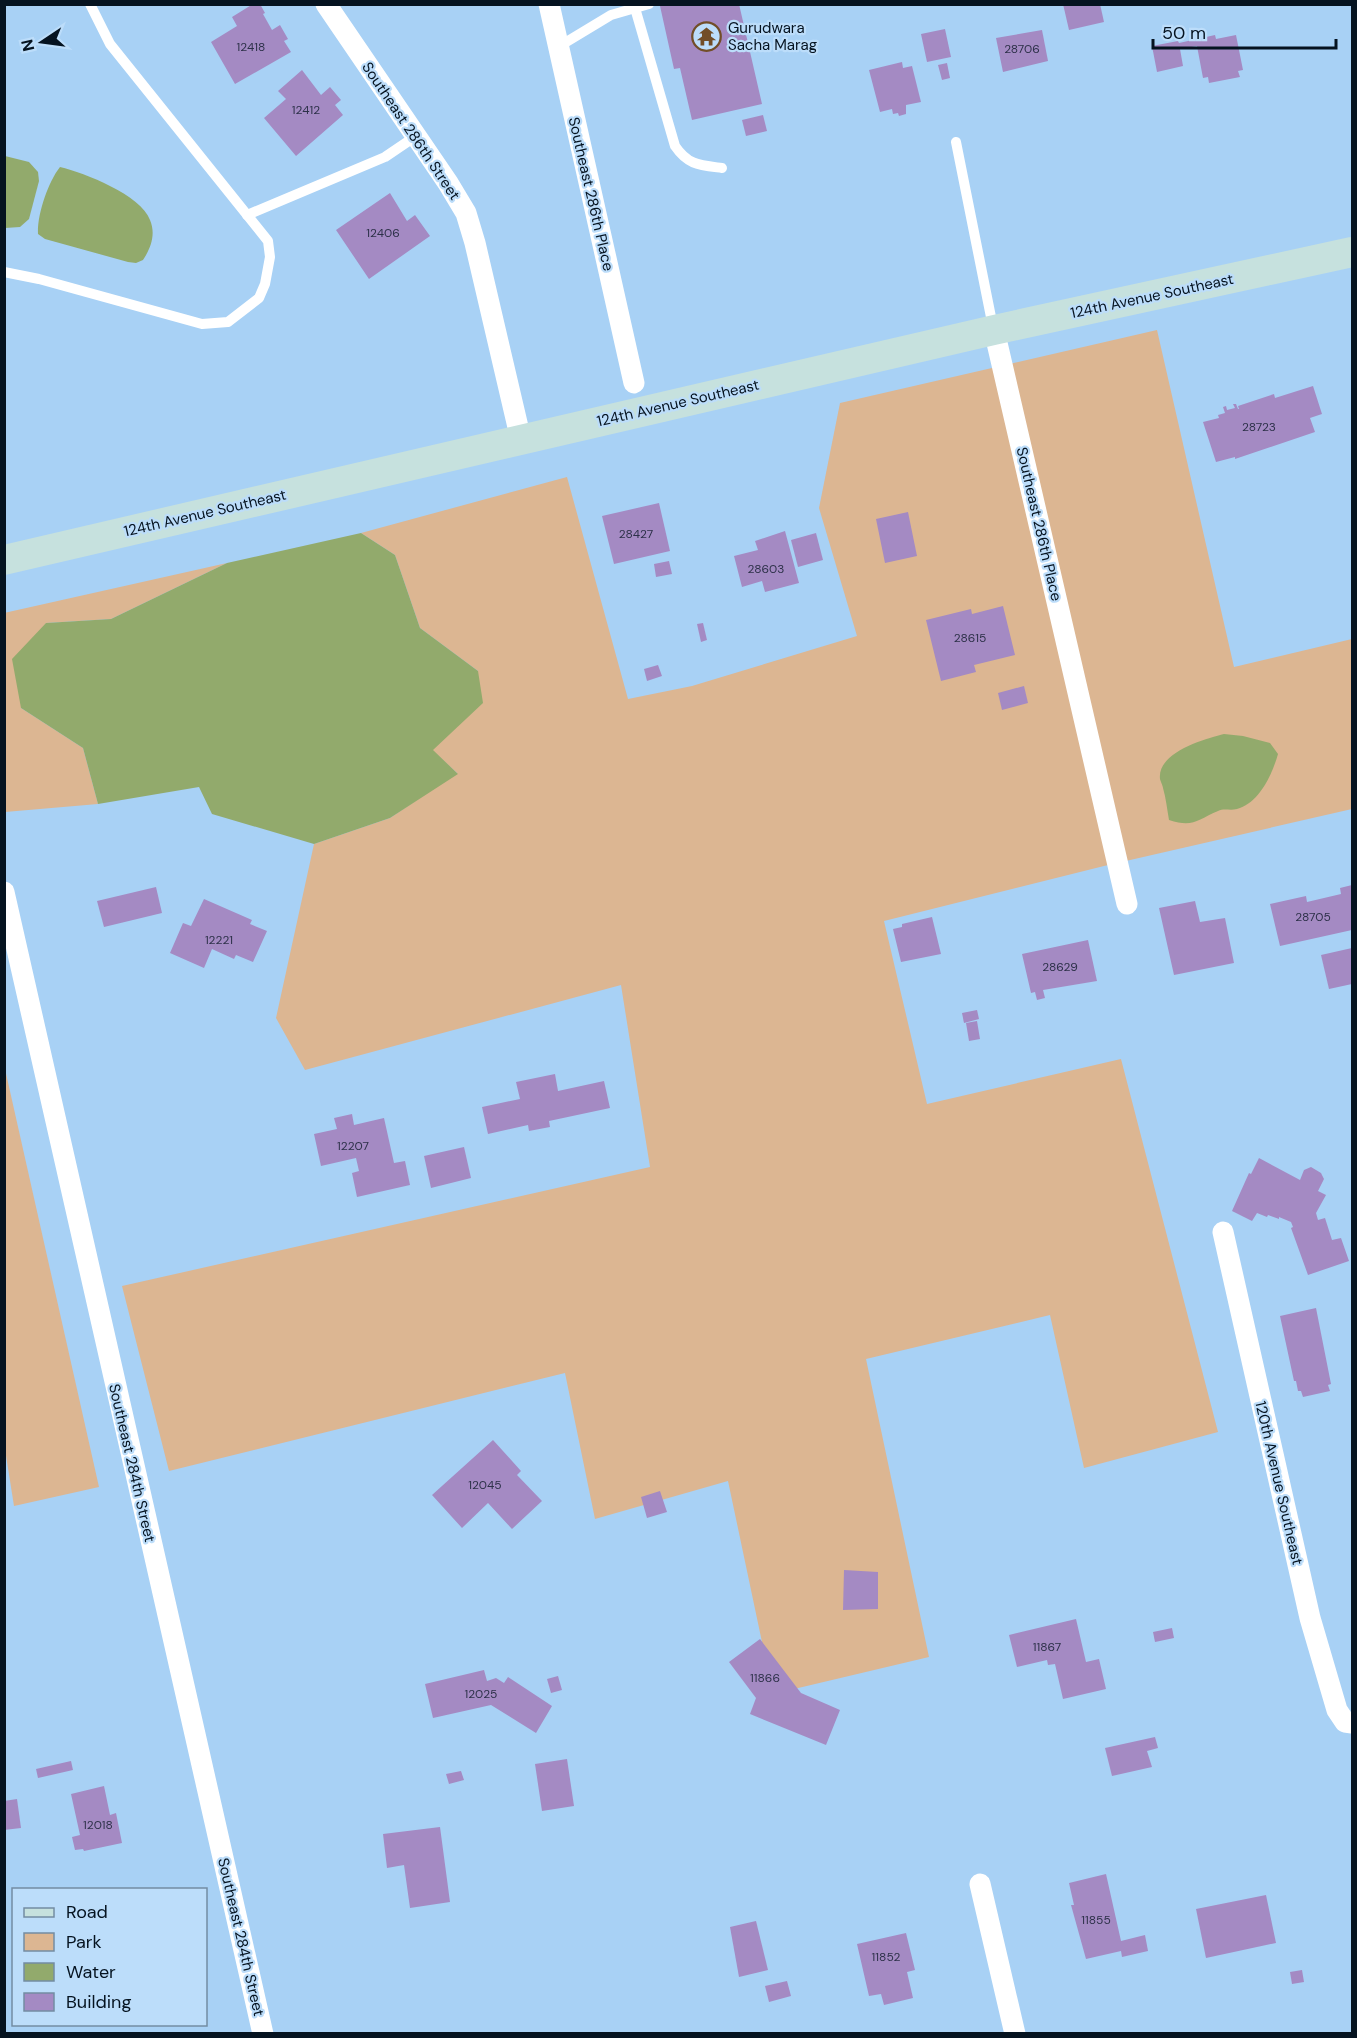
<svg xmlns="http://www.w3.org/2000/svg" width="1357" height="2038" viewBox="0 0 1357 2038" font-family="'DM Sans',sans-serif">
<rect width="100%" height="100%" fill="#a8d1f5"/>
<g fill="#dcb692">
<path d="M1157 330 1234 667 1352 639V809L1104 866 884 921 927 1104 1121 1059 1218 1432 1084 1468 1050 1315 866 1359 929 1657 773 1694 728 1481 595 1519 565 1373 169 1471 122 1286 650 1167 621 985 305 1070 276 1018 314 844 390 818 457 773 432 750 478 671 420 628 395 555 361 533 567 477 628 699 692 686 857 636 819 508 840 403Z"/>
<path d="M227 563 111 619 46 623 21 708 83 748 98 804 5 812 4 613Z"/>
<path d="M5 1069 99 1487 14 1506 4 1443Z"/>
</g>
<g fill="#92aa6c">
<path d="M5 156 29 162 38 172 39 181 29 219 20 227 5 228Z"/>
<path d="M60 167C85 173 141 195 150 220 156 234 151 248 143 260L136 263 128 262 45 239 38 234C37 215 48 182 60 167Z"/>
<path d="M361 533 395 555 420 628 478 671 483 703 433 750 458 774 390 818 314 844 212 814 199 787 98 804 83 748 21 708 12 659 46 623 111 619 227 563Z"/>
<path d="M1224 734 1243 736 1270 743 1278 754C1272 775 1259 803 1237 809 1230 811 1224 808 1218 811 1197 820 1193 828 1169 820 1167 809 1166 798 1163 788 1163 786 1160 780 1160 779 1157 752 1205 739 1224 734Z"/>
</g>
<g fill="#a48ac3">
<path d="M253 4H260L265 13 263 14 272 30 280 25 288 39 284 41 291 52 235 84 211 42 237 26 232 17Z"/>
<path d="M668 4H739L762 104 692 120 680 68 674 69 660 6Z"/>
<path d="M1063 4H1100L1104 22 1069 30Z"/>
<path d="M945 29 951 57 927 62 921 34Z"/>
<path d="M1042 30 1048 61 1003 72 996 38Z"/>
<path d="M1215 35 1216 39 1236 35 1243 70 1238 71 1240 77 1209 83 1208 77 1203 78 1197 46 1180 49 1183 66 1157 72 1152 46 1178 41 1179 43Z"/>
<path d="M902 62 903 68 912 66 921 102 906 105V114L899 116 898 113 893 114 892 109 880 112 869 70Z"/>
<path d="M947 63 950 78 942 80 938 65Z"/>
<path d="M302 70 321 95 330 87 341 100 335 105 343 115 296 156 264 118 286 99 278 91Z"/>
<path d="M763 115 767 131 746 136 742 120Z"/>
<path d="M390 193 407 221 415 215 430 236 369 279 336 230Z"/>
<path d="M1313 386 1322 414 1310 418 1315 432 1235 459V457L1216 462 1203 422 1219 418 1218 415 1225 413 1223 407 1226 406 1227 410 1235 408 1233 404H1236L1238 409H1239L1238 406 1274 394 1275 398Z"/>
<path d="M659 503 670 551 614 564 602 516Z"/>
<path d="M908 512 917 556 885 563 876 519Z"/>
<path d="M785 531 799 583 765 592 762 581 742 587 734 556 758 550 755 541Z"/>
<path d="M816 533 823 560 798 567 791 540Z"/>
<path d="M669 561 672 574 656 577 654 564Z"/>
<path d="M1003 606 1015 655 974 665 976 672 941 681 926 620 971 609 972 614Z"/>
<path d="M703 623 707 640 701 642 697 624Z"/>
<path d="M658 665 662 676 647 681 644 669Z"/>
<path d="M1024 686 1028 703 1002 710 998 693Z"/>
<path d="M1352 885V930L1280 946 1270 904 1306 896 1307 902 1341 894 1340 888Z"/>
<path d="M156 887 162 913 104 927 97 901Z"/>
<path d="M204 899 252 920 250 924 267 931 253 962 236 955 234 959 212 949 204 968 170 953 183 923 191 926Z"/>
<path d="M1195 901 1200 922 1225 918 1234 963 1174 975 1159 908Z"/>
<path d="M932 917 941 954 901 962 893 929 902 927V924Z"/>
<path d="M1088 940 1097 981 1043 990 1045 998 1037 1000 1035 992 1031 993 1022 954Z"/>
<path d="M1352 948V984L1329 989 1321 955Z"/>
<path d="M977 1010 979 1019 964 1023 962 1013Z"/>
<path d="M977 1021 980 1039 969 1041 966 1023Z"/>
<path d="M555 1074 558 1091 604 1081 610 1108 549 1121 550 1127 529 1131 528 1125 488 1134 482 1107 520 1099 516 1082Z"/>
<path d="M352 1114 354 1125 384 1118 394 1163 405 1161 410 1185 357 1197 352 1173 359 1171 356 1158 321 1166 314 1134 337 1129 334 1118Z"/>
<path d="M464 1147 471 1178 431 1188 424 1156Z"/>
<path d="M1259 1158 1300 1180 1304 1170 1311 1167 1321 1173 1324 1179 1318 1191 1326 1195 1316 1213 1318 1220 1325 1218 1332 1240 1341 1238 1349 1261 1308 1275 1291 1228 1293 1227 1291 1222 1279 1217V1219L1268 1215 1267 1217 1257 1213 1252 1221 1232 1211 1249 1173 1251 1174Z"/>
<path d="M1316 1308 1331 1384 1328 1385 1330 1391 1303 1397 1301 1391H1298L1296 1381H1294L1280 1316Z"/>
<path d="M493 1440 521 1471 517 1475 542 1501 512 1529 488 1503 462 1528 432 1495Z"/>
<path d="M660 1491 667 1512 647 1518 641 1497Z"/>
<path d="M844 1570 878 1572V1609L843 1610Z"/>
<path d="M1076 1619 1086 1662 1099 1659 1106 1689 1063 1699 1055 1664 1048 1665 1047 1660 1017 1667 1009 1635Z"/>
<path d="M1172 1628 1174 1638 1155 1642 1153 1632Z"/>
<path d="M760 1639 801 1693 840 1710 826 1745 750 1714 756 1698 729 1662Z"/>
<path d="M484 1670 487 1681 496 1678 504 1683 508 1677 552 1706 536 1733 491 1705 433 1718 425 1684Z"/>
<path d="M558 1676 562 1690 551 1693 547 1679Z"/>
<path d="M1155 1737 1158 1748 1147 1751 1152 1767 1112 1776 1105 1748Z"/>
<path d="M567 1759 574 1806 542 1811 535 1764Z"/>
<path d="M71 1761 73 1770 38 1778 36 1769Z"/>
<path d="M461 1771 464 1780 449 1784 446 1774Z"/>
<path d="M104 1786 110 1815 116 1813 122 1843 84 1851 83 1849 75 1850 72 1837 80 1835 71 1794Z"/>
<path d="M17 1799 21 1828 4 1830V1801Z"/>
<path d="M440 1827 450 1902 410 1908 404 1865 387 1868 383 1834Z"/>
<path d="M1106 1874 1121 1941 1145 1935 1148 1951 1122 1957 1121 1951 1086 1959 1071 1905H1074L1069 1883Z"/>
<path d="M1266 1895 1276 1943 1206 1958 1196 1909Z"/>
<path d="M756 1921 768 1970 739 1977 730 1927Z"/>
<path d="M906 1933 915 1970 907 1972 913 1998 884 2005 881 1994 869 1996 857 1944Z"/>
<path d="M1302 1970 1304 1982 1292 1984 1290 1972Z"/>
<path d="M787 1981 791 1996 769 2002 765 1986Z"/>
</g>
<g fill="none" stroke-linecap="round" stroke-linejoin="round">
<g stroke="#fff" stroke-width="10">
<path d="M635 8 675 146C688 165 699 165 722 168"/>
<path d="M558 47 611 15 649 4"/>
<path d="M956 142 993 327"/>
<path d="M247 215 385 157 416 136"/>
<path d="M4 272 39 279 202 324 228 322 259 298 265 284 270 257 268 241 110 44 90 4"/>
</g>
<g stroke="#fff" stroke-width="21">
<path d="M326 4 448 183 466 213 475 243 521 440"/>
<path d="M549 4 634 383"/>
<path d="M994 330 1127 904"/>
<path d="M4 892 263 2034"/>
<path d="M1223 1232 1310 1618 1337 1710 1345 1722 1352 1723"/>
<path d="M980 1884 1015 2034"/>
</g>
<path stroke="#c6e1de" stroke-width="30" d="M4 560 994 330 1352 252"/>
</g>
<defs>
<symbol id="temple-ring" viewBox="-11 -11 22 22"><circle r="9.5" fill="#bcddfa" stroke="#724e28" stroke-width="1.5"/><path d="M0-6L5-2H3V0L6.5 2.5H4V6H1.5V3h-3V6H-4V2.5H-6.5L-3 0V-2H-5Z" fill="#724e28"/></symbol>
</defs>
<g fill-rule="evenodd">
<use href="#temple-ring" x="690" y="20" width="33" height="33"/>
</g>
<g text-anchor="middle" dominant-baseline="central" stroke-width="4.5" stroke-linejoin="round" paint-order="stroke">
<g font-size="12" fill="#2d3149">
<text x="251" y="47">12418</text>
<text x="1022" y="49">28706</text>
<text x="306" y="110">12412</text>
<text x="383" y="233">12406</text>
<text x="1259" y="427">28723</text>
<text x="636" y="534">28427</text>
<text x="766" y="569">28603</text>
<text x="970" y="638">28615</text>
<text x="1313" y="917">28705</text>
<text x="219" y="940">12221</text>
<text x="1060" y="967">28629</text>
<text x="353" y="1146">12207</text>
<text x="485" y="1485">12045</text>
<text x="1047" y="1647">11867</text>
<text x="765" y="1678">11866</text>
<text x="481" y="1694">12025</text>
<text x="98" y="1825">12018</text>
<text x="1096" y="1920">11855</text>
<text x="886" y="1957">11852</text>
</g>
<g font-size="15" fill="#051320" stroke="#bcddfa" text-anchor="start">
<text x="728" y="28">Gurudwara<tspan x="728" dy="17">Sacha Marag</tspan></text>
</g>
<g font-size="15" fill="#051320" stroke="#bcddfa">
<text transform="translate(411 131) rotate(56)">Southeast 286th Street</text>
<text transform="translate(591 194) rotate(77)">Southeast 286th Place</text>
<text transform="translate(1152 296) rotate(-12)">124th Avenue Southeast</text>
<text transform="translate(678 403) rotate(-13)">124th Avenue Southeast</text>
<text transform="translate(205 513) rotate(-13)">124th Avenue Southeast</text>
<text transform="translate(1039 524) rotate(77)">Southeast 286th Place</text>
<text transform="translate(132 1463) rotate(77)">Southeast 284th Street</text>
<text transform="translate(1279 1483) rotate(77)">120th Avenue Southeast</text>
<text transform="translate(241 1937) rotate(77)">Southeast 284th Street</text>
</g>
</g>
<rect width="1357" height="2038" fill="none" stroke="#051320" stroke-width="12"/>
<rect x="12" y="1888" width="195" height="138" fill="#bcddfa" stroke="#738ca3" stroke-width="1.5"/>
<rect x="24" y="1908" width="30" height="9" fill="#c6e1de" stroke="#738ca3" stroke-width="1.5"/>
<text x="66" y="1918" font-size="18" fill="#051320">Road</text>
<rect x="24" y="1933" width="30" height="18" fill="#dcb692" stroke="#738ca3" stroke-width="1.5"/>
<text x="66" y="1948" font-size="18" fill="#051320">Park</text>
<rect x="24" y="1963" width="30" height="18" fill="#92aa6c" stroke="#738ca3" stroke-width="1.5"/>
<text x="66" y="1978" font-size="18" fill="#051320">Water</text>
<rect x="24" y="1993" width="30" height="18" fill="#a48ac3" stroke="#738ca3" stroke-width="1.5"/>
<text x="66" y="2008" font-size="18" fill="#051320">Building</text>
<g transform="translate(42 42) rotate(257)" stroke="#bcddfa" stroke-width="4.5" paint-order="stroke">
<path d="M0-4.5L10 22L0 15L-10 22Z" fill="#051320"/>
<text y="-9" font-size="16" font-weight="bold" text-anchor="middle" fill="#051320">N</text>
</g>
<path d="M1153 39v9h183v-9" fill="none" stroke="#051320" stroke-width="3"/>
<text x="1162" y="39" font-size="18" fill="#051320" stroke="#bcddfa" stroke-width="4.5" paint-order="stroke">50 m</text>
</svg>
